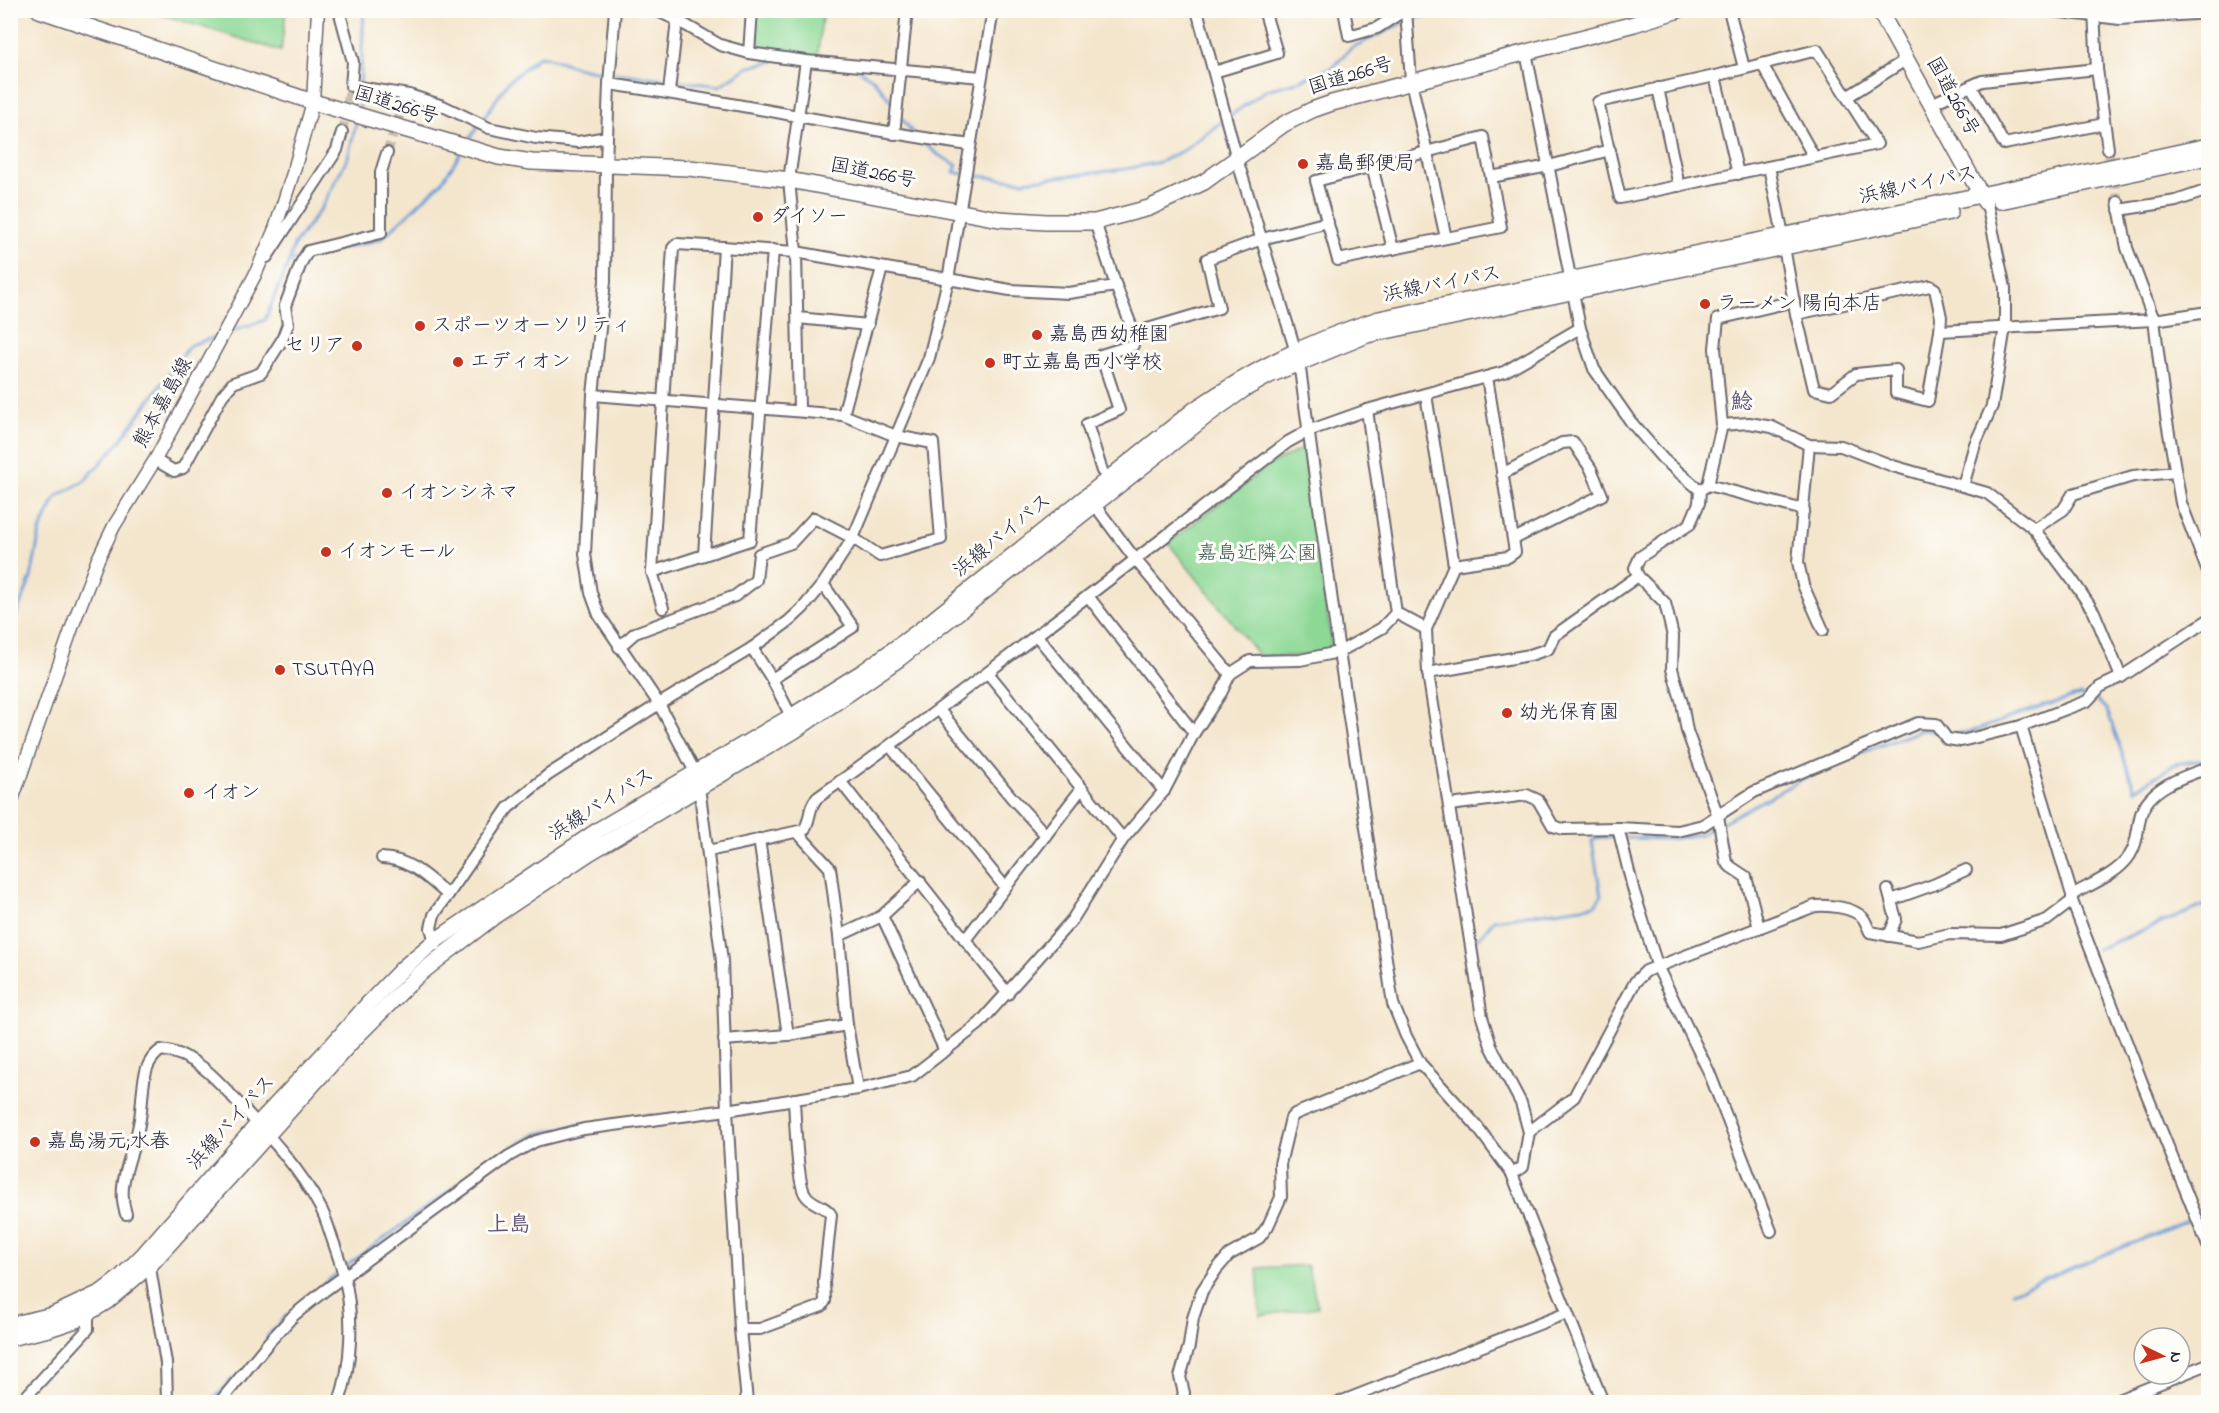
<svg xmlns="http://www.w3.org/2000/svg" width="2219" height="1413" viewBox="0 0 2219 1413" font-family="'Indie Flower','Klee One',sans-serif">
<rect width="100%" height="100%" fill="#fdfcf7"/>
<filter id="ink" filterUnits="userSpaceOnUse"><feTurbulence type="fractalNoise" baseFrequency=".0167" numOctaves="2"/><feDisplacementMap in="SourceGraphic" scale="12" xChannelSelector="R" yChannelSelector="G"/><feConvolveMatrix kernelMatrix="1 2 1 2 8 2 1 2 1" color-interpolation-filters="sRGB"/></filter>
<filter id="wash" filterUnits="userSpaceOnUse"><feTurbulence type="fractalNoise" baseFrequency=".008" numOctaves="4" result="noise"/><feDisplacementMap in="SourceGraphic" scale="24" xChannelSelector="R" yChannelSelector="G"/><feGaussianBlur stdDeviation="1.35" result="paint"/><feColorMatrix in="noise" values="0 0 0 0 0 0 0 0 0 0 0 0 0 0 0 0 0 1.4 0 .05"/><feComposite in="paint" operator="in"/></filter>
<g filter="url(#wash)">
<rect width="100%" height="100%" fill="#f4e6cd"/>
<g fill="#8cd895" stroke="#577d68" stroke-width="1.5">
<path d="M149 11H286L281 51Z"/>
<path d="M754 11H823L817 60 749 51Z"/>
<path d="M1303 448 1313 499 1332 650 1299 656H1259L1168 543 1269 465Z"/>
<path d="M1307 1265 1318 1307 1260 1316 1257 1268Z"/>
</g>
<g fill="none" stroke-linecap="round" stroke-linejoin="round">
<g stroke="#6b9dd5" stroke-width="3">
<path d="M1410 20 1450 10"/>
<path d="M859 70 874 80 894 105"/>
<path d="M614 73 667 79"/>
<path d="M673 80 719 86 749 67 774 61"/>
<path d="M359 110 364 10"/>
<path d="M900 116 912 132"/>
<path d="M1230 116 1266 90 1293 83 1332 68 1351 48 1404 23"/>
<path d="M482 121 508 82 539 56 550 58 579 68 607 73"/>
<path d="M921 141 940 156 957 165 954 172 963 174"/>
<path d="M467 143 478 126"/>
<path d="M969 175 1023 181 1126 169 1160 162 1184 150 1224 120"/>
<path d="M306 258 381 239 441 183 462 151"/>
<path d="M289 262 294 245 322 207 348 157 357 119"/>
<path d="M228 333 265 320 289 262 300 259"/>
<path d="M10 630 31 578 40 531 56 497 84 481 117 445 190 345 216 337"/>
<path d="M2095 698 2107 710 2135 790 2175 764 2208 759"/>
<path d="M1945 733C1971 736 1993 723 2017 715 2038 707 2059 702 2080 695L2088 697"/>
<path d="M1863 752 1922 730 1939 732"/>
<path d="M1478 939 1494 920 1595 905 1601 896 1592 841 1599 837 1669 839 1701 834 1823 768"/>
<path d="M2097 949 2208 904"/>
<path d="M605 1121 652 1115"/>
<path d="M2200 1216 2208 1213"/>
<path d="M345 1267 492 1160 520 1143 536 1134 586 1123"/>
<path d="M2012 1292 2192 1219"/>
<path d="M296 1307 340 1271"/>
<path d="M267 1337 287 1315"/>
<path d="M212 1402 232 1379"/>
</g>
</g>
</g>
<g filter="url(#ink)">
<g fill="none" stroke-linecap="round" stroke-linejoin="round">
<g stroke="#cabfb0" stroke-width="10" stroke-dasharray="10 5" stroke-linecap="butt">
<path d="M342 132 351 86"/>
<path d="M2108 149 2118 202"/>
<path d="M387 153 402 107"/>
</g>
<defs>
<g id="minor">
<path d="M339 10 353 62 351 86 409 95"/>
<path d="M615 10 609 84 606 164 605 281 593 395 585 554 591 593 599 615 659 704 695 772 699 787 722 961 727 1110 740 1329 747 1402"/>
<path d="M655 10 677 20 720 45 749 53 806 61 981 77"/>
<path d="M1197 10 1237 159 1299 362 1339 652 1393 1004 1406 1036 1420 1063 1476 1125 1512 1174 1603 1402"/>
<path d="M1344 10 1349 36 1377 28 1405 10"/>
<path d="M1406 10 1411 81 1446 238"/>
<path d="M1729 10 1744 68"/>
<path d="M2044 10 2120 19 2208 13"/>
<path d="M2094 11 2097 69 2108 149"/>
<path d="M1817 50 1877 144 1620 198 1598 102 1715 76Z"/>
<path d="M1526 52 1580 328 1594 369 1631 422 1663 459 1700 490"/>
<path d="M749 53 752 10"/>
<path d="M1762 64 1814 157"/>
<path d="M1214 72 1277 53 1264 10"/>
<path d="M1715 76 1738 174"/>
<path d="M609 84C730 101 849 128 970 145"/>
<path d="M1971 86 2004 144 2104 124"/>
<path d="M1658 88 1679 186"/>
<path d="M669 92 677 20"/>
<path d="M1847 97 1907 59"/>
<path d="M1931 104 1982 81 2097 69"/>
<path d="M402 107 404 99 409 95 443 106 489 128 536 138 578 142 607 137"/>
<path d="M894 134 907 10"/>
<path d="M1483 137 1501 227 1338 260 1316 181Z"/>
<path d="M1372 166 1393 249"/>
<path d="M1769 167 1783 235"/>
<path d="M1491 177 1549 166 1610 150"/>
<path d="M2118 202 2127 248 2154 320 2166 416 2181 503 2208 572"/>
<path d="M2119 210 2176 201 2208 190"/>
<path d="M1095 222 1116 286 1134 333 1133 345 1101 355 1119 410 1087 424 1102 471"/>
<path d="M1784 247 1796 314 1814 389 1831 393 1856 374 1896 370V393L1928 401 1940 331 2154 320 2208 312"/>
<path d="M267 257 337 150 342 132"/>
<path d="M1796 314 1930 286 1935 289 1941 317 1940 331"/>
<path d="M798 318 868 325"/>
<path d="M1134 333 1219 308 1207 259 1262 239 1328 222"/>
<path d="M593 395 843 415 896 436 933 443 941 539 880 556 853 538 814 518 791 543 759 554 756 580 735 596 635 633 619 647"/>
<path d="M1426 395 1454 565 1426 629 1428 673 1482 1017 1491 1046 1521 1103 1529 1132 1523 1167 1512 1174"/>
<path d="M799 410 796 252 789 180 806 61"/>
<path d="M1367 410 1396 613"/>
<path d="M843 415 882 268"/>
<path d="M1722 425 1749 423 1772 427 1809 445 1841 446 1893 466 1987 493 2034 529 2073 581 2094 612 2121 677"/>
<path d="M1809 445 1798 562 1803 585 1823 630"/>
<path d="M155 460 174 471 183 468 222 396 233 383 261 373 282 340 288 324 285 306 301 263 308 251 381 233V172L387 153"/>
<path d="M1502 474 1562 443 1573 442 1591 469 1602 495 1514 539"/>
<path d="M1708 485 1804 510"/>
<path d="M1963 486 1975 444 1992 406 2005 327V288L1987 204"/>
<path d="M1091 500 1135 559 1230 674"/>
<path d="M2034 529 2063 510 2073 494 2133 476 2175 472"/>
<path d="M704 555 724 247"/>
<path d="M1454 565 1508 557 1515 552 1487 377"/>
<path d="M652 572 750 540 773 250"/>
<path d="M1088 596 1194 733"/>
<path d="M663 608 652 572 673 248 677 244 796 252 1010 290 1068 293 1116 286"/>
<path d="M1396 613 1426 629"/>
<path d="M1037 636 1164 791"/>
<path d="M752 648 772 679 793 720"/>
<path d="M988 673 1123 839"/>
<path d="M1428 673 1530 655 1548 649 1554 636 1638 576"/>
<path d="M772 679 853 627 823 584"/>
<path d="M939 710 1012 798 1046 835"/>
<path d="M2021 726 2072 895V901L2143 1085 2208 1246"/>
<path d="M890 746 1005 887"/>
<path d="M840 781 1008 994"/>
<path d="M1450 805 1527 795 1538 800 1553 826 1563 829 1618 828 1678 831 1703 825 1754 792 1918 723 1936 724 1947 739 1961 741 2021 726 2087 701 2100 687 2121 677 2208 620"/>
<path d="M1618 828 1634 892 1658 968 1709 1072 1771 1231"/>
<path d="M798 833 830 868 839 936 847 1025 858 1089"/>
<path d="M759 839 788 1035"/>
<path d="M708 851 804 830C811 820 808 807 817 798 977 684 1131 562 1288 442L1308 431 1367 410 1504 372 1580 328"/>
<path d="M382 858C410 859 428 878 448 895"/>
<path d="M1888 890 1896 919 1889 936"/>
<path d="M2072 895C2091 884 2118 874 2130 855 2138 843 2137 828 2141 814 2149 787 2185 776 2208 768"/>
<path d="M1891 900 1933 885 1966 870"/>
<path d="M882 916 945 1051"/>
<path d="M1759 928 1746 877 1731 867 1726 862 1718 816 1687 731 1682 703 1672 669 1673 636 1665 603 1638 576 1635 568 1640 557 1690 524 1699 503 1700 490 1708 485 1722 425 1715 348 1718 319 1794 301"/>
<path d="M839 936 882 916 920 881"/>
<path d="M965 940 1082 788"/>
<path d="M436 945 431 928 434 915 508 808 548 775 659 704 752 648 789 621 803 608 823 584 853 538 929 358 948 280 993 10"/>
<path d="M724 1040 788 1035 847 1025"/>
<path d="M1529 1132 1574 1097 1635 982 1646 971 1815 906C1829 905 1853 907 1863 918 1866 922 1868 928 1870 932L1918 941 1950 934 2001 935 2047 920 2072 901"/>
<path d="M126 1214C115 1183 134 1154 139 1124 143 1106 141 1085 147 1068 150 1060 154 1055 161 1050 196 1053 219 1082 241 1106 270 1137 300 1169 320 1207 326 1217 329 1230 333 1241 337 1252 341 1264 344 1276 354 1315 352 1365 339 1402"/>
<path d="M149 1262 166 1363 167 1402"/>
<path d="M740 1329H760L822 1306 825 1301 824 1282 831 1215C826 1205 811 1205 805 1194 797 1182 795 1117 794 1099"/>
<path d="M21 1402 88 1329V1313L85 1308"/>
<path d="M220 1402 269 1342 294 1315 324 1291 509 1156 536 1141 584 1129 727 1110 858 1089 912 1076 979 1024 1072 920 1123 839 1164 791 1194 733 1221 693 1230 674 1250 661 1300 660 1339 652 1382 628 1396 613"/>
<path d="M1181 1402 1184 1393 1180 1377 1189 1346 1193 1318 1202 1291 1216 1270 1229 1255 1259 1238 1268 1226 1281 1197 1280 1164 1291 1118 1295 1114 1420 1063"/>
<path d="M1340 1402 1567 1313"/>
<path d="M2113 1402 2208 1364"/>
</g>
<path id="major" d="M10 806 75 619 98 559 114 526 155 460 226 329 255 275 275 229 294 170 313 102 318 10"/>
<g id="highway">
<path d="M39 10 313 102 499 157 532 162 689 168 789 180 999 219 1046 222H1095L1149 208 1204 182 1284 124 1312 110 1332 103 1634 24 1679 10"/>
<path d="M1879 10 1985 202"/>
<path d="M2000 201 2208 157"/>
<path d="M10 1325 53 1315 102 1292 119 1279 144 1254 258 1124 335 1042 369 1003 403 968 435 941 600 829 792 716 864 671 919 631 1194 410C1255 369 1309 341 1379 319L1981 195 2208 146"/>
<path d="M10 1338 49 1329 76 1320 106 1302 150 1265 353 1040 417 976 441 957 496 915 589 853 794 731 900 658 1209 414 1243 390 1270 375 1367 335 1950 212"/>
</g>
</defs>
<use href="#minor" stroke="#6c676e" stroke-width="14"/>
<use href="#major" stroke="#6c676e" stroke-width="15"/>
<use href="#highway" stroke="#6c676e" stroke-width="18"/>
<use href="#minor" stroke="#fff" stroke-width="10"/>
<use href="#major" stroke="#fff" stroke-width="12"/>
<use href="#highway" stroke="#fff" stroke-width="15"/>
</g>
</g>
<g fill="#c8321e" stroke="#fdfcf7" stroke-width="2">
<circle cx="1303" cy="164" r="6"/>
<circle cx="758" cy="217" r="6"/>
<circle cx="1705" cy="304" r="6"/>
<circle cx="420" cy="326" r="6"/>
<circle cx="1037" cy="335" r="6"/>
<circle cx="357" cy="346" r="6"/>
<circle cx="458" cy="362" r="6"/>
<circle cx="990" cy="363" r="6"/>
<circle cx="387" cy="493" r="6"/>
<circle cx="326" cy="552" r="6"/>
<circle cx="280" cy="670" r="6"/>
<circle cx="1507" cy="713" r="6"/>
<circle cx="189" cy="793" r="6"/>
<circle cx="35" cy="1142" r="6"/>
</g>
<g text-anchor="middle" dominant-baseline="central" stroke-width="6" stroke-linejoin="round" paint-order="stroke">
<g font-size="20" fill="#22223b" stroke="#fdfcf7">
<text transform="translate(1351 77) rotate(-17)">国道266号</text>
<text transform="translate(1952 97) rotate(61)">国道266号</text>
<text transform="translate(396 106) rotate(17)">国道266号</text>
<text transform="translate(873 174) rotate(11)">国道266号</text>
<text transform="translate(1918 186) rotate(-12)">浜線バイパス</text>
<text transform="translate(1442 285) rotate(-11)">浜線バイパス</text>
<text transform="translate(164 403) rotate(-61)">熊本嘉島線</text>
<text transform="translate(1003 536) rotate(-39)">浜線バイパス</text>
<text transform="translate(602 805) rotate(-32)">浜線バイパス</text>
<text transform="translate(232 1123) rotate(-48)">浜線バイパス</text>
</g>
<g font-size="20" fill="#22223b" stroke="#fdfcf7" text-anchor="start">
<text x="1315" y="164">嘉島郵便局</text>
<text x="770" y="217">ダイソー</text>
<text x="1717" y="304">ラーメン 陽向本店</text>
<text x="432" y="326">スポーツオーソリティ</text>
<text x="1049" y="335">嘉島西幼稚園</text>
<text x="345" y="346" text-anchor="end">セリア</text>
<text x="470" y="362">エディオン</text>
<text x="1002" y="363">町立嘉島西小学校</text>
<text x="399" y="493">イオンシネマ</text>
<text x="338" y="552">イオンモール</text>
<text x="292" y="670">TSUTAYA</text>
<text x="1519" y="713">幼光保育園</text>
<text x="201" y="793">イオン</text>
<text x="47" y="1142">嘉島湯元;水春</text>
</g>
<g font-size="20" fill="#425956" stroke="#fdfcf7">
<text x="1257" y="554">嘉島近隣公園</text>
</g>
<g font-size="22" font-weight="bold" fill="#605476" stroke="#fdfcf7">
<text x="1742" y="403">鯰</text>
<text x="509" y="1226">上島</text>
</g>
</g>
<rect width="2219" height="1413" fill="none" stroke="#fdfcf7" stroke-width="36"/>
<g transform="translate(2162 1356) rotate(95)"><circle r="28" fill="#fdfcf7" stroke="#a5a5ac" stroke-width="1.5"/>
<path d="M0-4.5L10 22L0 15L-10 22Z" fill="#c8321e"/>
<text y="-9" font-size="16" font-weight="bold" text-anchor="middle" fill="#22223b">N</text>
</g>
</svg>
